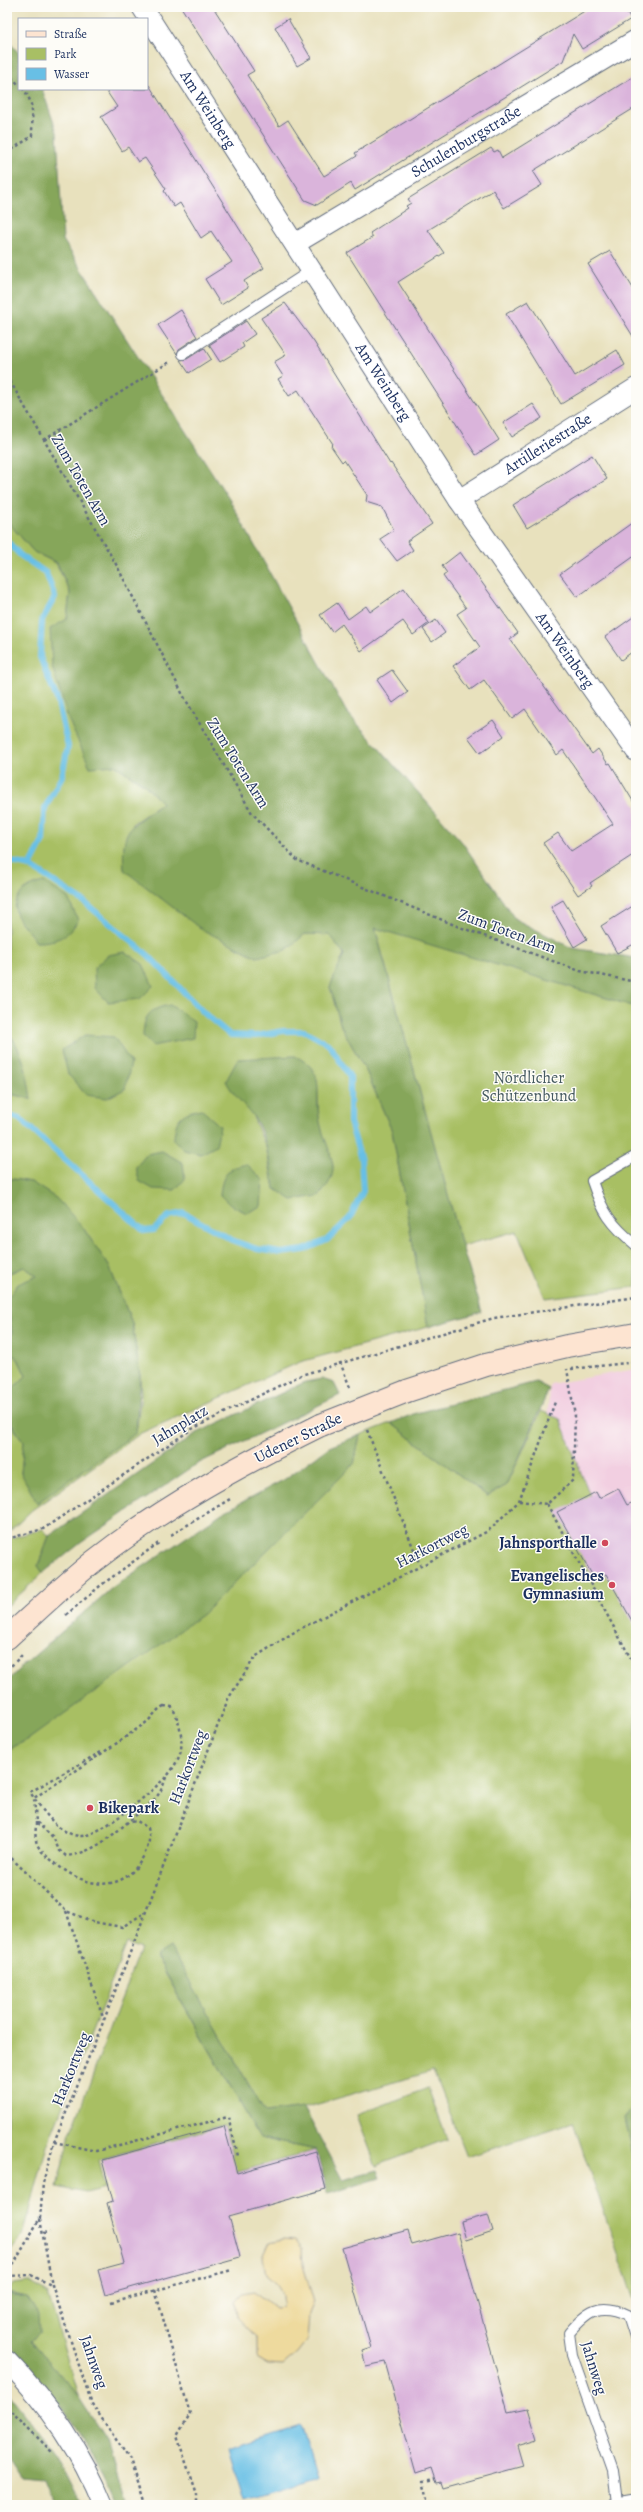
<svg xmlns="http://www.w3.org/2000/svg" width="643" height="2512" viewBox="0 0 643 2512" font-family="Alegreya,serif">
<rect width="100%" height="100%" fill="#fdfcf7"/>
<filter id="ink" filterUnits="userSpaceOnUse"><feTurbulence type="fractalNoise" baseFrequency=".025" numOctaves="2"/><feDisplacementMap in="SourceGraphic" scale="8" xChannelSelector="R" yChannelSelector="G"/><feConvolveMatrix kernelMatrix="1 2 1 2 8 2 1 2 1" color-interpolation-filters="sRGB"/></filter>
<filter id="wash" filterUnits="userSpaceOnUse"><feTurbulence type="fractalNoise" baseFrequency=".012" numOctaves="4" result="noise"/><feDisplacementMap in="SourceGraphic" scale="16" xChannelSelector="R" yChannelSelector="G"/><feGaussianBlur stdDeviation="0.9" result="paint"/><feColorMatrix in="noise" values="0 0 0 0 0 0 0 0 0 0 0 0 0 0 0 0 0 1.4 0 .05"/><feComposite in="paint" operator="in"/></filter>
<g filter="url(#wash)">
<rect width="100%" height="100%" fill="#e8e1bd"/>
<path fill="#f2cfe1" d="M636 1369V1670L540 1500 550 1384Z"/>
<g fill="#a8bf64" stroke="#627761" fill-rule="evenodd">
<path d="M7 521 34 552 56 563 70 592 67 619 115 765 145 785 162 803 132 824 286 950 305 934H329L344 954 330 987 341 1026 367 1073 392 1131 428 1327 300 1362 141 1433 32 1510 7 1534V1411L9 1422 24 1442 21 1473 136 1433 141 1395 140 1376 132 1323 109 1266 81 1225 31 1182 7 1178V1093L31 1099 14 1040 7 1031ZM317 1079 319 1121 333 1167 274 1188 266 1147 253 1117Z"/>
<path d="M375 927 636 1007V1287L545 1298 517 1231 462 1246Z"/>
<path d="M24 1267 38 1276 8 1299 12 1333 7 1343V1274Z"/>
<path d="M7 1351 18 1359 26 1376 7 1394Z"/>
<path d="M541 1411 560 1419 636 1613V2104L624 2118 636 2173V2306L573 2122 467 2157 433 2071 304 2108 265 2113 170 1947 156 1957 260 2138 316 2150 235 2173 229 2154 233 2153 224 2125 98 2160 105 2188 85 2193 57 2187 69 2138 140 1949 127 1943 47 2146 23 2236 10 2252 7 2253V1750L29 1739 354 1464 360 1435 391 1423 487 1496 507 1485Z"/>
<path d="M43 1529 49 1536 38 1565 43 1573 7 1606V1539Z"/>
<path d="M428 2088 447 2139 376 2166 357 2115Z"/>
<path d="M28 2282 48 2293 78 2396 31 2340 27 2297 8 2293 14 2284Z"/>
</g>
<g fill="#86a65a" stroke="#506a5c">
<path d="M7 40 19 53V89H42L57 132 63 240 229 499 346 711 462 842 515 919 572 948 636 958V1007L375 928 462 1246 482 1312 428 1327 392 1131 367 1073 341 1026 330 987 344 954 329 935 305 934 286 950 257 957 201 929 124 870C121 825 130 828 162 803L145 785 115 765 90 767 69 721 52 666 50 629 67 619 70 592 57 563 34 552 7 521Z"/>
<path d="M44 882 68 898 78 920C68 938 55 942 36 942 31 934 19 922 16 913 12 895 29 885 44 882Z"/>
<path d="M125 952 143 964 153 986 140 999 108 1002 95 988 94 968 108 955Z"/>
<path d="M170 1005 194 1021 193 1038 152 1046 143 1036C144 1015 149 1009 170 1005Z"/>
<path d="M7 1031C24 1052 27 1073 31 1099L7 1093Z"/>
<path d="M85 1035 114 1037 131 1063 125 1089 107 1098 86 1095 68 1074 62 1050Z"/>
<path d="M295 1056C329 1072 313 1093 320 1122 323 1137 331 1151 333 1166 334 1178 326 1188 319 1196L292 1200 274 1188C270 1165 267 1136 253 1116 244 1104 233 1095 226 1081L238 1059Z"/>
<path d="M201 1109 220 1126 216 1146 201 1154 184 1150 174 1140C175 1119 180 1113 201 1109Z"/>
<path d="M162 1151 183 1163 185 1179 175 1190 153 1189 139 1181 136 1167 147 1154Z"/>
<path d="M247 1164 263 1180 261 1206 247 1213 230 1205 220 1195C222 1175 227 1168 247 1164Z"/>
<path d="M7 1178 31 1182 56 1198 81 1225 109 1266 132 1323 140 1376 136 1433 37 1503 21 1473 24 1442C10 1423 7 1418 7 1394L26 1376 18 1359 7 1350V1343L12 1333 7 1299 18 1284 37 1276 24 1267 7 1274Z"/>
<path d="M322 1379 334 1383 340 1395 197 1464 82 1542 43 1573 38 1566 49 1536 195 1434 305 1382Z"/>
<path d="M536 1382 549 1389 507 1485 487 1496 391 1423 416 1413Z"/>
<path d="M360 1435 354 1464 203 1614 29 1739 7 1750V1682L18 1670 113 1587 222 1513 285 1479 329 1447Z"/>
<path d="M170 1947 265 2113 304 2108 342 2179 377 2170 380 2178 328 2194 316 2150 260 2138 156 1956Z"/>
<path d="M636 2104V2173L624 2118Z"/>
<path d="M7 2294 27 2297 39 2316 40 2332 31 2340 78 2396 108 2443 127 2505H115C92 2442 53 2391 7 2343Z"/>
<path d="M7 2391 56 2455 81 2505H54L44 2480 21 2478 7 2457Z"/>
</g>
<path fill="#eeda9e" stroke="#84847e" d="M283 2239 295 2240 302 2249 303 2265 314 2302 309 2314 307 2340 297 2353 283 2365 267 2364 257 2358V2338L237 2317 235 2301 242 2293 255 2291 275 2308 282 2307C284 2291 278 2285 266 2275L263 2257 270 2242Z"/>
<path fill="#68bfe5" stroke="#4277a2" d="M300 2425 316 2477 244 2499 228 2448Z"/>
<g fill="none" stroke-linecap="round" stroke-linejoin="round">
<g stroke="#68bfe5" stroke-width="6">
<path d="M7 541 20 555 46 573 55 597 42 620 40 657 57 699 68 746 62 776 45 808 43 841 30 866"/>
<path d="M7 861 30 866 83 901 148 955 205 1014 230 1035 256 1036 283 1031H305L330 1045 350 1077V1122L361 1160 363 1191 350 1218 327 1240 304 1250 281 1253 257 1249 234 1241 184 1213 169 1216 154 1230 144 1231 20 1119 7 1115"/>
</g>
</g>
<g id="blocks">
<g fill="#dab4db">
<path d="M181 7H213L254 71 247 75 279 126 288 120 324 176 357 156 355 153 591 7H624L631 19 582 49 573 34 563 61 355 190 351 183 317 205 305 200Z"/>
<path d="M288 19 311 58 297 66 275 27Z"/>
<path d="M636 75V107L533 171 542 185 504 208 493 190 428 230 444 253 398 282 499 440 476 455 347 253 373 237 370 233 408 208 406 206 411 203 408 199 437 181 491 148 494 152 498 150 502 158Z"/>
<path d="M149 85 264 268 244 281 248 288 221 305 205 279 232 262 211 231 201 238 180 203 174 207 164 191 166 189 145 158 138 162 128 147 122 151 101 117 117 107 105 89H147Z"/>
<path d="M610 251 636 293V341L588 264Z"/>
<path d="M528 301 575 376 617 350 625 365 561 404 506 314Z"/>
<path d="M285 303 314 342 390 464 391 463 432 524 407 541 413 550 397 561 380 539 394 530 382 507 366 502 367 495 344 460 342 462 331 446 333 444 329 438 298 390 289 396 278 379 283 376 274 362 286 355 261 318Z"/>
<path d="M181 310 197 337 179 349 177 354 158 325Z"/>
<path d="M246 321 255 334 242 343 244 347 220 362 209 345Z"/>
<path d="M204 348 211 359 189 373 180 360 187 359Z"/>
<path d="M533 404 542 418 512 437 503 423Z"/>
<path d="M592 455 607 479 527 528 513 505Z"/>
<path d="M636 520V555L577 597 560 574Z"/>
<path d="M460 552 518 633 510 639 592 754 598 749 608 764 610 763 636 806V853L590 883 592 886 578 895 543 843 558 833 571 851 613 824 563 750 557 755 525 709 512 719 484 680 470 690 453 666 480 647 457 614 466 608 443 576 447 573 442 566Z"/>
<path d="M404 588 429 623 413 635 403 621 361 651 342 624 332 632 320 615 337 603 348 619 366 606 370 612Z"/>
<path d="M636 615V649L621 660 605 637Z"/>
<path d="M436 620 445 633 432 642 423 629Z"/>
<path d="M392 670 408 692 393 703 377 680Z"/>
<path d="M493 720 504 736 480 753 468 737Z"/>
<path d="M563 900 587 939 574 947 551 907Z"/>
<path d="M636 904V943L617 953 601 926Z"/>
<path d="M618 1488 627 1505 636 1501V1628L606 1574 595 1580 557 1512 596 1492 599 1498Z"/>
<path d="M224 2126 237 2173 316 2151 326 2189 229 2216 240 2257 105 2295 98 2270 124 2263 107 2203 113 2201 102 2160Z"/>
<path d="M488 2215 493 2231 466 2240 461 2222Z"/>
<path d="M408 2230 412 2245 458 2232 508 2412 528 2408 537 2439 517 2445 523 2466 443 2488 441 2482 436 2483 431 2468 416 2473 385 2362 366 2366 362 2351 371 2348 342 2248Z"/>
</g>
</g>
</g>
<g filter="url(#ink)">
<use href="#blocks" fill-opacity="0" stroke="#636d7f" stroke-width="1"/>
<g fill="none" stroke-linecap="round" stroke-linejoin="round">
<defs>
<g id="lane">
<path d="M183 354 312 270"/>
<path d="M636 1156 592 1181C602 1211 611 1225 636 1245"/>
<path d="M617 2503 613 2471 572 2355 569 2333C588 2311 599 2302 628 2315L636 2340"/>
<path d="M608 2505 636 2500"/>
</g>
<g id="street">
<path id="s1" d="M142 7 459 500 636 751"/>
<path id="s2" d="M296 243 636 40"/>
<path id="s3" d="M459 500 636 388"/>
<path d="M7 2361C48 2403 81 2450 103 2505"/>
</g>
<g id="secondary">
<path d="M407 1391 486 1365 567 1346 636 1334"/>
<path d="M7 1638C36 1612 64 1585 94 1561 163 1507 242 1464 321 1425"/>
</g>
</defs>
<use href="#lane" stroke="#636d7f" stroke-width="12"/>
<use href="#street" stroke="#636d7f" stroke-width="22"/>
<use href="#secondary" stroke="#636d7f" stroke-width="24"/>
<g stroke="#636d7f" stroke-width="2.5" stroke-dasharray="3 3" stroke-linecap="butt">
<path d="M7 73 19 85"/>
<path d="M7 153 32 136C32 119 35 102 23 89"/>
<path d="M7 376 117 566 183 695 252 813 297 860 457 926 580 971 636 982"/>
<path d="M44 440 171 361"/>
<path d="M340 1362 351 1390"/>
<path d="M571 1369 636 1362"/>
<path d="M367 1430 420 1565"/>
<path d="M519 1501 547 1504 573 1480 575 1416 567 1369"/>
<path d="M547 1504 636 1668"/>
<path d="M171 1535 230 1499"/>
<path d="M7 1539 43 1529 192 1429 301 1375 494 1318 636 1297"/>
<path d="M66 1615 100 1586 160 1542"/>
<path d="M7 1670 22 1655"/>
<path d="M164 1706 172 1707C179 1719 184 1740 180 1754 177 1762 172 1771 166 1777 151 1792 99 1838 79 1836 59 1834 44 1812 34 1798 71 1774 108 1750 144 1724 152 1719 155 1710 164 1706Z"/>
<path d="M101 1752 30 1792 34 1798 36 1822 53 1837 59 1850 66 1856C95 1853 115 1833 136 1815 152 1802 160 1798 166 1777"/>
<path d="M36 1822C36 1830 34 1839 38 1846 42 1853 49 1858 55 1863 84 1887 122 1896 143 1857 148 1847 151 1840 148 1828L137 1821 130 1822"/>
<path d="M7 1854 66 1911 94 1922 122 1927 143 1914"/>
<path d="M66 1911 104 2020"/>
<path d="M54 2142 96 2151 228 2117 238 2156"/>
<path d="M40 2219 52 2285 92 2404 130 2460 144 2505"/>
<path d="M44 2233 50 2232"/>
<path d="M7 2276 40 2218 43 2183 54 2142 104 2020 228 1699 255 1657 296 1631 488 1531 519 1501 555 1402"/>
<path d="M7 2276 31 2275 51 2285"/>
<path d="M155 2290 190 2414 177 2436 197 2495V2505"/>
<path d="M111 2302 232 2270"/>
<path d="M7 2407 53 2453"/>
<path d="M430 2505 423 2481 435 2479"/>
</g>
<use href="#lane" stroke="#fff" stroke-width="10"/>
<use href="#street" stroke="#fff" stroke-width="20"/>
<use href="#secondary" stroke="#fde4d1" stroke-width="22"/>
<defs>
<path id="secondary-bridge" d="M321 1425 407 1391"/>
</defs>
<use href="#secondary-bridge" stroke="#636d7f" stroke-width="24" stroke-linecap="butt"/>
<use href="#secondary-bridge" stroke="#fde4d1" stroke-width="22"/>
</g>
</g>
<g fill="#d1495b" stroke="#fdfcf7" stroke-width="1.5">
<circle cx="605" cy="1543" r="4"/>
<circle cx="612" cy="1585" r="4"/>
<circle cx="90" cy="1808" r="4"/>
</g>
<g text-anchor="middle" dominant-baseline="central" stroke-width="3" stroke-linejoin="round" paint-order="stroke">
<g font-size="16" fill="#1b2f5e" stroke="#fdfcf7">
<text stroke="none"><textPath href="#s1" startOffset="122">Am Weinberg</textPath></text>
<text stroke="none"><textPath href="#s2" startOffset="198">Schulenburgstraße</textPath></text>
<text stroke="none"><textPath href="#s1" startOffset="446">Am Weinberg</textPath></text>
<text stroke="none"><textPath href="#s3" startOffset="105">Artilleriestraße</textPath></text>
<text transform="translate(81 480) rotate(60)">Zum Toten Arm</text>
<text stroke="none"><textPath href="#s1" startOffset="770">Am Weinberg</textPath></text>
<text transform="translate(238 763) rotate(58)">Zum Toten Arm</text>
<text transform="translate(507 931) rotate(20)">Zum Toten Arm</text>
<text transform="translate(180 1425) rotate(-31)">Jahnplatz</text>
<text transform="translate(298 1438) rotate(-26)">Udener Straße</text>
<text transform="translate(432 1546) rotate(-27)">Harkortweg</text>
<text transform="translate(188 1767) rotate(-69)">Harkortweg</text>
<text transform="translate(71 2069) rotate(-68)">Harkortweg</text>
<text transform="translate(94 2362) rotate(71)">Jahnweg</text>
<text transform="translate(594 2368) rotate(73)">Jahnweg</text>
</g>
<g font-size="16" fill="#455a60" stroke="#fdfcf7">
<text x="529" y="1078">Nördlicher<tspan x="529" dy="18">Schützenbund</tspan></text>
</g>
<g font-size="16" font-weight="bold" fill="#1b2f5e" stroke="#fdfcf7" text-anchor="end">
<text x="597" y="1543">Jahnsporthalle</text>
<text x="604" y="1576">Evangelisches<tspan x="604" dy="18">Gymnasium</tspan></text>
<text x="98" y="1808" text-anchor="start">Bikepark</text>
</g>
</g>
<rect width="643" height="2512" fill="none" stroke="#fdfcf7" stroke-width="24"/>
<rect x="18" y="18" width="130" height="72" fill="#fdfcf7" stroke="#a3aaba"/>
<rect x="26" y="31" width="20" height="6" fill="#fde4d1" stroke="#a3aaba"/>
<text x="54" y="38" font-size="12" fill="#1b2f5e">Straße</text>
<rect x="26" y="48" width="20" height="12" fill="#a8bf64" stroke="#a3aaba"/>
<text x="54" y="58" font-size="12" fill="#1b2f5e">Park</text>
<rect x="26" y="68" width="20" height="12" fill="#68bfe5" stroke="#a3aaba"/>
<text x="54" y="78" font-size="12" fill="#1b2f5e">Wasser</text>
</svg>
